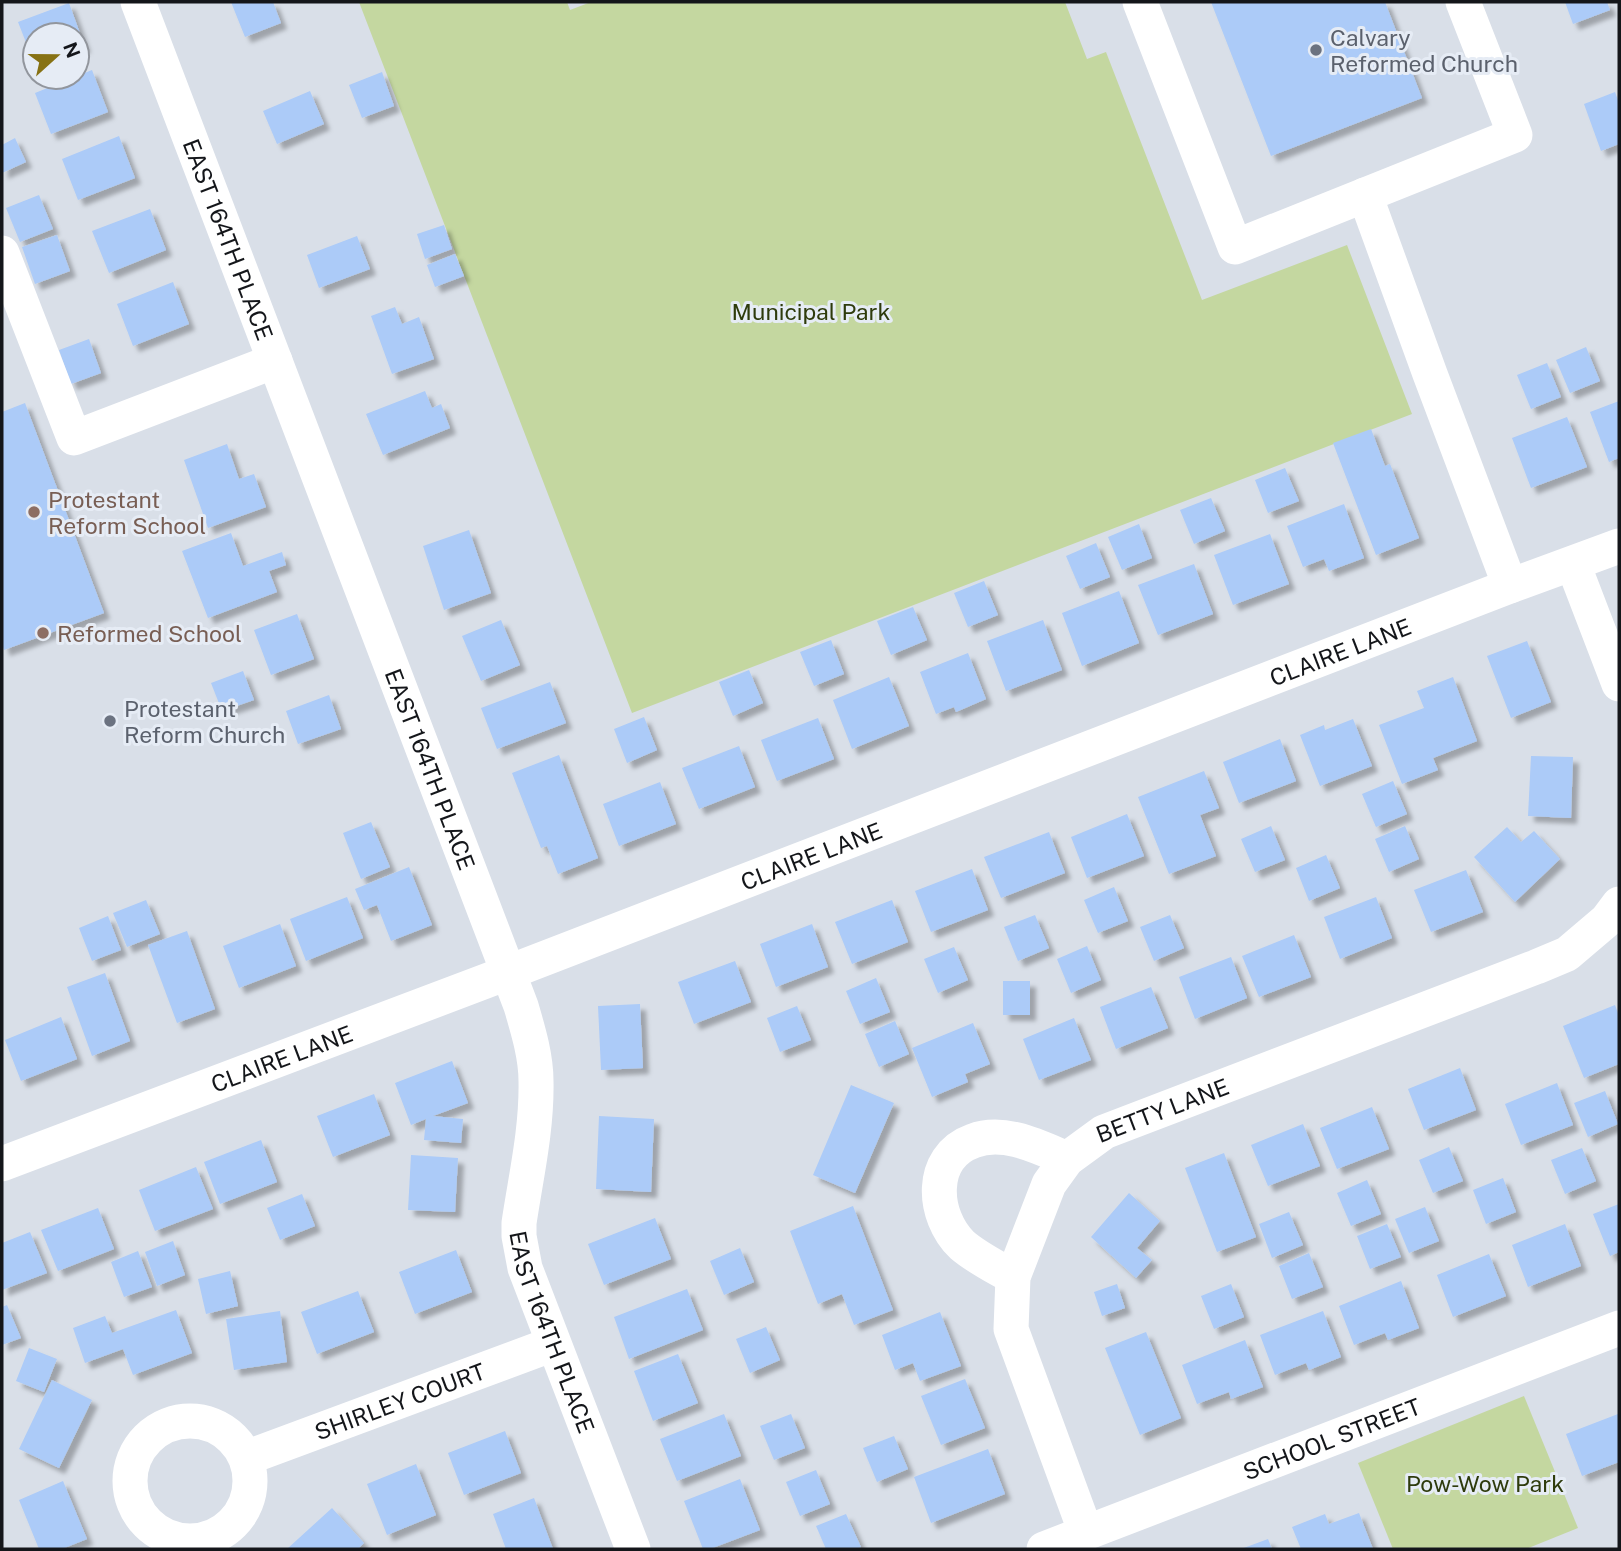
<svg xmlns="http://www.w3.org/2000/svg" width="1621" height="1551" viewBox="0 0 1621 1551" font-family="'Public Sans',sans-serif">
<defs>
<filter id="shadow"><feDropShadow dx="6" dy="6" stdDeviation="2" flood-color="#0004"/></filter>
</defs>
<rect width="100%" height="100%" fill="#d9dfe8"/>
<g fill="#c4d7a0">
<path d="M359 2H567L570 10 591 2H1065L1087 59 1106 52 1202 300 1347 245 1412 414 632 713Z"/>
<path d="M1524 1396 1578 1528 1526 1549H1393L1358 1463Z"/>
</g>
<g fill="#accbf8" filter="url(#shadow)">
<path d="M231 2H273L281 23 245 37Z"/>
<path d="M1211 2H1385L1422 98 1271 156Z"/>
<path d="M1565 2H1607L1610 10 1573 24Z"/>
<path d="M69 3 85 47 77 49V35H35V42L27 45 18 22Z"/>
<path d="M92 70 108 112 51 134 35 93Z"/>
<path d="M382 72 394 106 362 118 349 85Z"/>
<path d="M310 91 324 124 277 144 263 111Z"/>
<path d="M1615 92 1619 103V144L1601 151 1584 104Z"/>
<path d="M119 136 135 178 78 200 62 159Z"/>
<path d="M15 138 26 162 2 173V145Z"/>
<path d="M39 195 53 229 20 242 6 208Z"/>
<path d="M150 209 166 250 109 273 92 231Z"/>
<path d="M444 225 452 249 425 259 417 234Z"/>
<path d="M57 235 70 271 35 284 22 247Z"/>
<path d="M357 236 370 269 319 288 307 255Z"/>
<path d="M455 254 464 276 435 287 427 265Z"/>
<path d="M173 282 189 324 133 346 117 304Z"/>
<path d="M395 307 402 324 419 317 434 359 392 374 371 316Z"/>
<path d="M89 339 101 373 71 384 59 350Z"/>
<path d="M1586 347 1600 381 1570 393 1556 360Z"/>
<path d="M1547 363 1561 397 1531 409 1517 375Z"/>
<path d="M425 391 432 408 441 404 450 428 383 455 366 414Z"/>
<path d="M1619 401V458L1609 462 1590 412Z"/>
<path d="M25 403 104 613 4 650 2 644V412Z"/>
<path d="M1567 417 1587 467 1531 488 1512 438Z"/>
<path d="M1371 429 1385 466 1390 464 1419 538 1376 555 1333 443Z"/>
<path d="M227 444 239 479 254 474 266 507 208 528 184 460Z"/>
<path d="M1285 468 1299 501 1268 513 1255 480Z"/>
<path d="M1211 498 1225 531 1194 544 1180 510Z"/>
<path d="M1344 504 1364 558 1329 571 1324 559 1303 567 1287 526Z"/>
<path d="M1139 524 1152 558 1122 570 1108 537Z"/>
<path d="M469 530 491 593 444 610 423 546Z"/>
<path d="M231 533 243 566 282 552 286 565 269 571 277 592 208 618 182 551Z"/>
<path d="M1270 534 1289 584 1233 605 1214 555Z"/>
<path d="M1096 543 1110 577 1080 589 1066 556Z"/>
<path d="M1194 564 1213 614 1158 635 1138 585Z"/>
<path d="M984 581 998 615 968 627 954 593Z"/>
<path d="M1119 591 1139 643 1082 666 1062 613Z"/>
<path d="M913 607 927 640 891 655 877 621Z"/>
<path d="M297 614 314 659 271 675 254 630Z"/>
<path d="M501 620 520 665 481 681 462 636Z"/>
<path d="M1043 620 1062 670 1006 691 987 641Z"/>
<path d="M831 640 844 674 814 686 800 652Z"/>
<path d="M1527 641 1551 702 1511 718 1487 656Z"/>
<path d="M968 653 986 699 956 712 954 707 936 714 920 672Z"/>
<path d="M749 670 763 703 733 716 719 682Z"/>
<path d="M243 671 254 700 222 711 211 683Z"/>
<path d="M889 677 909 726 852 749 833 700Z"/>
<path d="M1453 677 1477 741 1433 758 1438 770 1402 784 1379 725 1424 708 1417 691Z"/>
<path d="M550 682 566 723 497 749 481 708Z"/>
<path d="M329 695 341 729 298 744 286 711Z"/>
<path d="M644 717 657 750 627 763 614 729Z"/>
<path d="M818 718 834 759 777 781 761 740Z"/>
<path d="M1353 719 1372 766 1320 786 1300 735 1324 725 1325 730Z"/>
<path d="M1280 739 1296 781 1239 803 1223 762Z"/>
<path d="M739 746 755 787 699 809 682 768Z"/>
<path d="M559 755 598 858 558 874 547 846 541 848 512 773Z"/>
<path d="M1531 756 1573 757 1571 818 1528 816Z"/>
<path d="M1204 771 1219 808 1200 815 1216 856 1169 874 1138 797Z"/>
<path d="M1393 781 1407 814 1376 827 1362 794Z"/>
<path d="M660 782 676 824 619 846 603 804Z"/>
<path d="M1127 814 1144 856 1087 878 1071 837Z"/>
<path d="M371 822 390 867 361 879 343 833Z"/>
<path d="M1271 826 1285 860 1255 872 1241 839Z"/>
<path d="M1405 826 1419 859 1389 872 1375 839Z"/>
<path d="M1507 827 1521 842 1534 831 1560 859 1515 902 1474 857Z"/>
<path d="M1049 832 1065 873 1001 898 984 857Z"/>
<path d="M1326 855 1340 888 1309 901 1296 868Z"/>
<path d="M409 867 432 925 391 941 377 905 364 910 355 889Z"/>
<path d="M972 869 988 910 931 932 915 891Z"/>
<path d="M1466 870 1483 912 1431 932 1414 890Z"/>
<path d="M1114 887 1128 921 1098 933 1084 900Z"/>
<path d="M347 897 363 938 306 961 290 919Z"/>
<path d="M1376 897 1392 938 1340 959 1324 917Z"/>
<path d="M146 900 160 934 127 947 113 913Z"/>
<path d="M892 900 908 942 852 964 835 922Z"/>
<path d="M1035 915 1049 948 1018 961 1004 927Z"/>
<path d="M1170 915 1184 948 1154 961 1140 927Z"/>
<path d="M108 916 121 950 92 961 79 928Z"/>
<path d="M280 924 296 966 239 988 223 946Z"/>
<path d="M812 924 828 967 776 987 760 944Z"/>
<path d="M187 931 215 1009 177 1023 148 945Z"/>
<path d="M1294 935 1311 977 1259 997 1242 956Z"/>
<path d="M1087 946 1101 980 1071 993 1057 959Z"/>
<path d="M954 947 968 980 938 993 924 959Z"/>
<path d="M1231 957 1247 998 1195 1019 1179 977Z"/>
<path d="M735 961 751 1002 694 1024 678 982Z"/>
<path d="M105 973 130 1041 92 1056 67 987Z"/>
<path d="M876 978 890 1012 860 1024 846 991Z"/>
<rect x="1003" y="981" width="27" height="34"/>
<path d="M1151 987 1168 1028 1116 1049 1100 1007Z"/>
<path d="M640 1004 643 1068 601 1070 598 1006Z"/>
<path d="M1615 1005 1619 1016V1064L1584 1078 1563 1026Z"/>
<path d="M797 1006 811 1040 780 1052 767 1018Z"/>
<path d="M61 1017 77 1059 21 1081 5 1040Z"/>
<path d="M1074 1018 1091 1060 1039 1080 1023 1039Z"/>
<path d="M895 1021 909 1054 879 1067 865 1034Z"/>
<path d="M973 1023 990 1064 965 1074 968 1082 932 1097 912 1048Z"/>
<path d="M452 1061 468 1103 433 1116 463 1119 461 1143 424 1140 426 1119 411 1125 395 1083Z"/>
<path d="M1460 1068 1476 1110 1424 1130 1408 1089Z"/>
<path d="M1557 1083 1573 1125 1521 1145 1505 1104Z"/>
<path d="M851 1085 894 1103 855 1193 813 1175Z"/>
<path d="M1605 1091 1618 1124 1588 1137 1574 1103Z"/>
<path d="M374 1094 390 1135 333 1157 317 1116Z"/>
<path d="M1372 1107 1389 1149 1337 1169 1320 1128Z"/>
<path d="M599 1116 654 1119 651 1192 596 1189Z"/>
<path d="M1303 1124 1320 1166 1268 1186 1251 1145Z"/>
<path d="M261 1140 277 1182 220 1204 204 1162Z"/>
<path d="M1449 1147 1463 1181 1433 1193 1419 1160Z"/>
<path d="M1582 1148 1596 1181 1565 1194 1551 1160Z"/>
<path d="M1224 1153 1256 1237 1217 1252 1185 1168Z"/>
<path d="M411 1155 458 1158 455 1212 408 1210Z"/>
<path d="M196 1167 213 1209 155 1231 139 1190Z"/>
<path d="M1503 1178 1516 1212 1486 1224 1473 1190Z"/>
<path d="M1367 1180 1381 1214 1351 1226 1337 1193Z"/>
<path d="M1129 1193 1160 1221 1137 1248 1152 1260 1136 1278 1091 1237Z"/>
<path d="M302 1194 315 1226 280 1240 267 1208Z"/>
<path d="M1619 1204V1252L1610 1256 1593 1214Z"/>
<path d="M853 1206 893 1310 854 1325 842 1294 818 1304 790 1231Z"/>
<path d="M1425 1207 1439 1241 1409 1253 1395 1219Z"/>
<path d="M98 1208 114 1249 58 1271 41 1230Z"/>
<path d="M1289 1212 1303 1245 1272 1258 1259 1224Z"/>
<path d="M655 1218 671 1259 604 1285 588 1244Z"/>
<path d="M1387 1224 1401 1257 1370 1269 1357 1236Z"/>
<path d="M1565 1224 1581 1266 1528 1287 1512 1245Z"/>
<path d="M30 1232 47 1273 2 1290V1243Z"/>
<path d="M173 1241 185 1275 157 1286 145 1252Z"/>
<path d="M740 1248 754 1282 724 1295 710 1261Z"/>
<path d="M456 1250 472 1292 415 1314 399 1272Z"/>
<path d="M138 1251 152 1287 124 1297 111 1262Z"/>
<path d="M1309 1253 1323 1287 1292 1299 1279 1266Z"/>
<path d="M1489 1254 1506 1296 1453 1317 1437 1275Z"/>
<path d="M230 1271 238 1306 206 1314 198 1279Z"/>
<path d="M1401 1281 1419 1328 1388 1340 1385 1333 1354 1345 1339 1306Z"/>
<path d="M1117 1284 1125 1308 1102 1316 1094 1292Z"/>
<path d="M1231 1284 1244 1317 1214 1329 1201 1296Z"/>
<path d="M687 1289 703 1330 629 1359 614 1317Z"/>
<path d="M358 1291 374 1332 317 1354 301 1312Z"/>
<path d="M7 1305 21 1338 2 1345V1307Z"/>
<path d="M176 1310 192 1353 133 1375 123 1349 85 1363 73 1328 105 1316 112 1333Z"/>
<path d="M280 1311 287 1362 234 1370 226 1319Z"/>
<path d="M1323 1311 1341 1357 1309 1370 1306 1363 1275 1375 1260 1335Z"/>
<path d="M940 1312 961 1366 920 1381 913 1363 895 1370 882 1335Z"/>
<path d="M766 1327 780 1360 750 1373 736 1339Z"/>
<path d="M1146 1332 1181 1418 1140 1435 1105 1348Z"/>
<path d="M1245 1340 1263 1387 1231 1399 1229 1392 1197 1404 1182 1365Z"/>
<path d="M29 1348 57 1359 44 1392 16 1381Z"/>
<path d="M678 1354 698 1403 653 1421 634 1371Z"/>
<path d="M965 1379 985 1428 941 1445 921 1396Z"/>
<path d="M52 1380 92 1400 59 1468 19 1449Z"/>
<path d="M724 1414 741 1456 677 1481 660 1439Z"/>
<path d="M791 1414 805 1448 774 1460 760 1426Z"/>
<path d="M1618 1414 1619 1462 1582 1476 1566 1434Z"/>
<path d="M505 1431 521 1473 464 1495 448 1453Z"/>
<path d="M894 1436 908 1469 877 1482 863 1448Z"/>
<path d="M988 1449 1005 1494 931 1523 914 1477Z"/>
<path d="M416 1464 436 1515 387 1535 367 1484Z"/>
<path d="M816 1470 830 1504 800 1516 786 1482Z"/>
<path d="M740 1479 760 1530 710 1549H703L684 1501Z"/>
<path d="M63 1481 87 1539 62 1549H39L19 1500Z"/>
<path d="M534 1498 553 1549H506L493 1514Z"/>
<path d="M332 1508 364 1543 358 1549H287Z"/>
<path d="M1359 1513 1373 1549H1301L1292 1527 1325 1514 1329 1524Z"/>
<path d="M846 1514 861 1547 856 1549H826L816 1526Z"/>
<path d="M1268 1539 1272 1549H1241Z"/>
</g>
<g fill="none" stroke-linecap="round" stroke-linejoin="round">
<g stroke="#fff" stroke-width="35">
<path id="s1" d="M138 2 521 1006C528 1030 536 1056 536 1081 537 1129 526 1176 519 1223V1236L525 1268 633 1549"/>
<path d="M1140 2 1235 247 1515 135 1463 2"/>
<path d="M1365 195 1430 374 1510 586"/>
<path d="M2 253 74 438 275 361"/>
<path d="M1573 564 1619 684"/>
<path id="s2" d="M2 1164 507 973 1510 586 1619 546"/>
<path d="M1013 1277C996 1267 977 1258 962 1245 932 1216 928 1157 973 1141 1004 1129 1039 1147 1067 1159"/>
<circle cx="190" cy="1481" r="60"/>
<path id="s3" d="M246 1458 553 1344"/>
<path id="s4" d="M1086 1533 1011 1329 1013 1277 1049 1184 1067 1159 1104 1132 1536 967 1567 954 1607 920 1619 904"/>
<path id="s5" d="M1044 1549 1619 1328"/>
</g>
</g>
<g fill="#6b7280" stroke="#e6ecf5" stroke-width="2.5">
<circle cx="1316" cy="50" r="7"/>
<circle cx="110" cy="721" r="7"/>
</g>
<g fill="#8d6e63" stroke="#e6ecf5" stroke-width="2.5">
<circle cx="34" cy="512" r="7"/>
<circle cx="43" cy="633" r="7"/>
</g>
<g text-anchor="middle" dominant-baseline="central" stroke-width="6" stroke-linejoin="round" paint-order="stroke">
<g font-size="23" fill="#5b616d" stroke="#e6ecf5" text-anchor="start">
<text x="1330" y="37">Calvary<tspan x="1330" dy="26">Reformed Church</tspan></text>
<text x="124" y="708">Protestant<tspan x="124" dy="26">Reform Church</tspan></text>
</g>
<g font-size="23" fill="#14161a" stroke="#e6ecf5">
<text stroke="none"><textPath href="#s1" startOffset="254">EAST 164TH PLACE</textPath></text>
<text stroke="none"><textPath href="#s2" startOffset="1433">CLAIRE LANE</textPath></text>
<text stroke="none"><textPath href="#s1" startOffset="821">EAST 164TH PLACE</textPath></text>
<text stroke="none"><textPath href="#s2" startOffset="866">CLAIRE LANE</textPath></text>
<text stroke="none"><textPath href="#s2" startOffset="299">CLAIRE LANE</textPath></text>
<text stroke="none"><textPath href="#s4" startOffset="508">BETTY LANE</textPath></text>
<text stroke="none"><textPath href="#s1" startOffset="1409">EAST 164TH PLACE</textPath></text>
<text stroke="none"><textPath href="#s3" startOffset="164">SHIRLEY COURT</textPath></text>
<text stroke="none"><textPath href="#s5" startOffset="308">SCHOOL STREET</textPath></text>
</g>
<g font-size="23" fill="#2e3b0c" stroke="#e6ecf5">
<text x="811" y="311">Municipal Park</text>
<text x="1485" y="1483">Pow-Wow Park</text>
</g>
<g font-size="23" fill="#785e54" stroke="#e6ecf5" text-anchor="start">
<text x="48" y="499">Protestant<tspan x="48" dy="26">Reform School</tspan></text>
<text x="57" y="633">Reformed School</text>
</g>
</g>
<rect width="1621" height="1551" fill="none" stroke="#14161a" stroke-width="7"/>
<g transform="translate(56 56) rotate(69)"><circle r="33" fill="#e6ecf5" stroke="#92969d" stroke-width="2"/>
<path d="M0-5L12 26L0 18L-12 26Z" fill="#877214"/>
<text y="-10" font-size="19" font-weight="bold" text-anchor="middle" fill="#14161a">N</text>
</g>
</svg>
